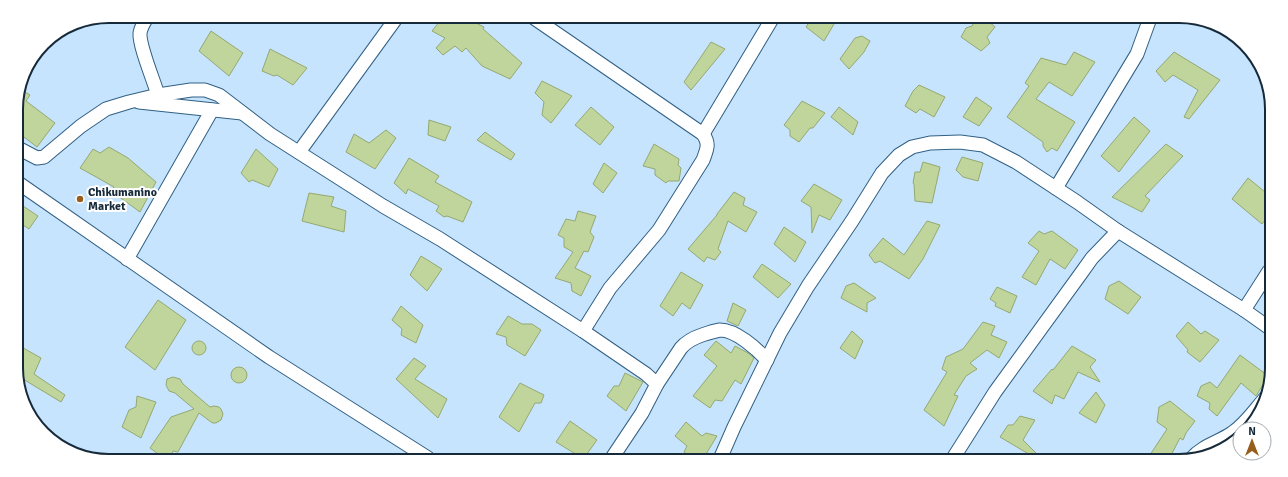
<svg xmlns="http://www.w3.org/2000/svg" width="1288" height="477" viewBox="0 0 1288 477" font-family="Signika,sans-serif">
<rect width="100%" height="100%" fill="#c6e4fd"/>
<g fill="#c0d59c" stroke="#95a871">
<path d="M443 17 466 18 484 27 483 29 522 63 510 79 482 66 466 48 462 52 455 46 443 55 436 48 445 38 432 31Z"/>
<path d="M811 19H837L824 41 806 27Z"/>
<path d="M975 20H987L995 27 987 37 990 43 981 51 961 37 966 28 972 26Z"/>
<path d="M211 31 243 53 229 76 199 51Z"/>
<path d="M862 36 870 41 864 52 849 69 840 59 855 38Z"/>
<path d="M711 42 725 49 691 90 684 82Z"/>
<path d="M270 49 307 68 293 85 277 75 274 76 262 71Z"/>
<path d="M1074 52 1095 62 1072 96 1049 82 1036 99 1075 122 1057 151 1052 148 1047 152 1043 146V142L1007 117 1029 86 1025 83 1041 58 1066 65Z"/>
<path d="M1174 52 1220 80 1189 119 1184 117 1198 90 1173 75 1165 82 1156 71Z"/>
<path d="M542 81 572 96 551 123 542 115 544 102 535 93Z"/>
<path d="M919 85 945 97 934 117 920 109 916 113 905 106 913 91Z"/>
<path d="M20 89 30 95 26 101 55 123 37 147 16 131V103Z"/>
<path d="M976 97 992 108 979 126 963 117Z"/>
<path d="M802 101 825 113 813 128H810L799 142 790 136V130L784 125Z"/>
<path d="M591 107 614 127 600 145 575 125Z"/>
<path d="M839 107 858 122 853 135 831 117Z"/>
<path d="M1134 117 1150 131 1119 172 1101 156Z"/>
<path d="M429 120 451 127 445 141 428 135Z"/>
<path d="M386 130 396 138 375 169 346 152 354 134 369 143Z"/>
<path d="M485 132 515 154 511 160 477 140Z"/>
<path d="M654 144 679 159 678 165 681 168 679 181H668L666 183 655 175V169L643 166Z"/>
<path d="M1166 144 1183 156 1145 196 1150 200 1142 212 1112 197Z"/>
<path d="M109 147 128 158 156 182 140 212 111 191 114 187 80 168 93 149 100 153Z"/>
<path d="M256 149 278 169 269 187 252 180 249 182 241 173Z"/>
<path d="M962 157 983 163 978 181 963 177 956 170Z"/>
<path d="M409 158 439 176 435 182 472 202 463 222 447 216 444 217 436 211 439 206 408 189 406 194 394 183Z"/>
<path d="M923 162 940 167 932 203 915 201 914 184 913 183 915 172H920Z"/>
<path d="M604 163 617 173 603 193 593 184Z"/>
<path d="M1248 178 1270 196V214L1262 224 1232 199Z"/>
<path d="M814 184 842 200 830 220 819 215 812 233 811 207 801 201Z"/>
<path d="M734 192 745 198 743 205 757 212 746 232 728 221 718 249 721 252 715 260 707 257 704 262 688 249 717 215V214Z"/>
<path d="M309 193 334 197 331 206 346 211 344 232 302 221Z"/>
<path d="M17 202 38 216 29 229 17 221Z"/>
<path d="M578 211 596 216 590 232 594 237 588 252 584 251 575 268 591 276 581 296 572 291 571 283 555 278 573 252 564 247V238L558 235 566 219 575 221Z"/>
<path d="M927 221 940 225 923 259 909 279 880 261 875 263 869 255 883 238 904 255Z"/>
<path d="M784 227 806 242 795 262 774 244Z"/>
<path d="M1039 231 1044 234 1052 231 1078 250 1065 269 1050 259 1036 285 1022 277 1039 251 1028 243Z"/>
<path d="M421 256 442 269 427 291 410 275Z"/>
<path d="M762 264 791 284 778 298 753 277Z"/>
<path d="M681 272 703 285 690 309 682 303 673 316 660 306Z"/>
<path d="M1119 281 1141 297 1128 314 1105 299 1109 286Z"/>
<path d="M854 283 876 298 867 303V312L841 298 846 286Z"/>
<path d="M997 287 1017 296 1010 313 995 306 996 303 990 299Z"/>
<path d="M158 300 186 320 155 370 125 347Z"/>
<path d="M733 303 746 310 738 326 727 321Z"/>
<path d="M401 306 423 325 416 343 401 335 402 329 392 320Z"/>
<path d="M508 316 522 324H532L541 330 525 356 507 345 506 337 496 334Z"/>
<path d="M983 322 995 326 991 335 1007 342 999 358 987 350 970 363 977 369 966 376 954 395 958 396 944 426 924 410 947 372 942 369 946 357 963 349Z"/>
<path d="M1188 322 1201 334 1205 331 1219 340 1200 362 1187 352 1188 350 1176 336Z"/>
<path d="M852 331 863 341 855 359 840 348Z"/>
<path d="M716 341 731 353 735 346 748 353 754 358 741 384 735 380 722 401 715 400 710 408 693 396 717 366 704 355Z"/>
<circle cx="199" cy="348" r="7"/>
<path d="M18 345 41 358 34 374 65 395 61 402 18 376Z"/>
<path d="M1072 346 1096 360 1090 367 1100 382 1078 372 1064 399 1055 395 1052 404 1033 391 1052 369 1053 370Z"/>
<path d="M1240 355 1267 375V378L1256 396 1241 383 1217 416 1209 409 1210 403 1197 396 1201 386 1210 382 1217 388Z"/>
<path d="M414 358 426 366 415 379 447 399 438 418 396 379Z"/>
<circle cx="239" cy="375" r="8"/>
<path d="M625 373 643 382 626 411 607 396 614 386H619Z"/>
<path d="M173 377 180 379 183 384 210 407 214 406 219 407 221 409 223 414 221 420 216 423H213L211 422 199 413 178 452 173 451 170 457 161 456 150 448 171 417 194 409 175 393 169 391 166 385 167 379Z"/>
<path d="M520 383 544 395 541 403H535L519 432 499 417Z"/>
<path d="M1096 392 1105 405 1096 423 1079 413Z"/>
<path d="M137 396 156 402 141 438 122 427 129 410 136 407Z"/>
<path d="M1170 401 1195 421 1186 433 1183 440 1180 438 1168 461H1146L1167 429 1157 422 1159 407Z"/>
<path d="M1020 416 1035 420 1023 440 1039 456 1037 459 1000 437 1008 425H1013Z"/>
<path d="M570 421 597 440 584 458H582L556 442Z"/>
<path d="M686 422 702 436 706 433 717 436 703 459H693L684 452 687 446 675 436Z"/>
</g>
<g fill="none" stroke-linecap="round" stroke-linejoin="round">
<defs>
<g id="street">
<path d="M148 16C144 22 141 27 140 33 139 46 154 81 158 95"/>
<path d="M534 18 703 134C710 144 707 149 703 160L659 230 610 288 583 331"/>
<path d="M139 102 242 113"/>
<path d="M703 134 772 19"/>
<path d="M16 147 37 158 44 157 81 126 106 109 129 102 158 95 191 90H205L219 95 270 134 383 206 440 239 583 331 646 374 657 384"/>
<path d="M299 152 397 17"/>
<path d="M17 182 269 357 428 458"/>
<path d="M1056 188 1137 54 1149 21"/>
<path d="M127 259 212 110"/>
<path d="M1244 310 1269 271"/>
<path d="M612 458 642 413 657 384 681 348C687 341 693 338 702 335 708 333 714 331 720 330 736 330 757 349 767 360"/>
<path d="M1192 458C1202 446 1219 442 1232 433 1246 424 1256 408 1267 396"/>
<path d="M720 459 734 427 780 333 808 286 852 221 882 173 899 155 912 147 930 143 960 142 983 145 1016 162 1077 202 1118 231 1244 310 1268 327"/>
<path d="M952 460 995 392 1082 272 1092 258 1118 231"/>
</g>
</defs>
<use href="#street" stroke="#316085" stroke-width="15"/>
<use href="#street" stroke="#fff" stroke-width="13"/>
</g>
<circle fill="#975d1b" stroke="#fff" stroke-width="1.5" cx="80" cy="199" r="4"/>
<g text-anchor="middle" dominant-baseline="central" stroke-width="4" stroke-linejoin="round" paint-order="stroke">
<g font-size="12" font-weight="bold" fill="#162a3a" stroke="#fff" text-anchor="start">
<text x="88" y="192">Chikumanino<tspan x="88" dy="14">Market</tspan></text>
</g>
</g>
<path d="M0 0H1288V477H0ZM109 23H1179A86 86 0 0 1 1265 109V368A86 86 0 0 1 1179 454H109A86 86 0 0 1 23 368V109A86 86 0 0 1 109 23Z" fill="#fff" fill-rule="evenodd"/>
<path fill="none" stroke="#162a3a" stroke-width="2" d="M109 23H1179A86 86 0 0 1 1265 109V368A86 86 0 0 1 1179 454H109A86 86 0 0 1 23 368V109A86 86 0 0 1 109 23Z"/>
<g transform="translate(1252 441)"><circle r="19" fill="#ffffff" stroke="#a2aab0"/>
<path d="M0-3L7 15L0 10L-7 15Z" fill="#975d1b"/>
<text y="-6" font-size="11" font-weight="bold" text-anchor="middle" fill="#162a3a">N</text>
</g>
</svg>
